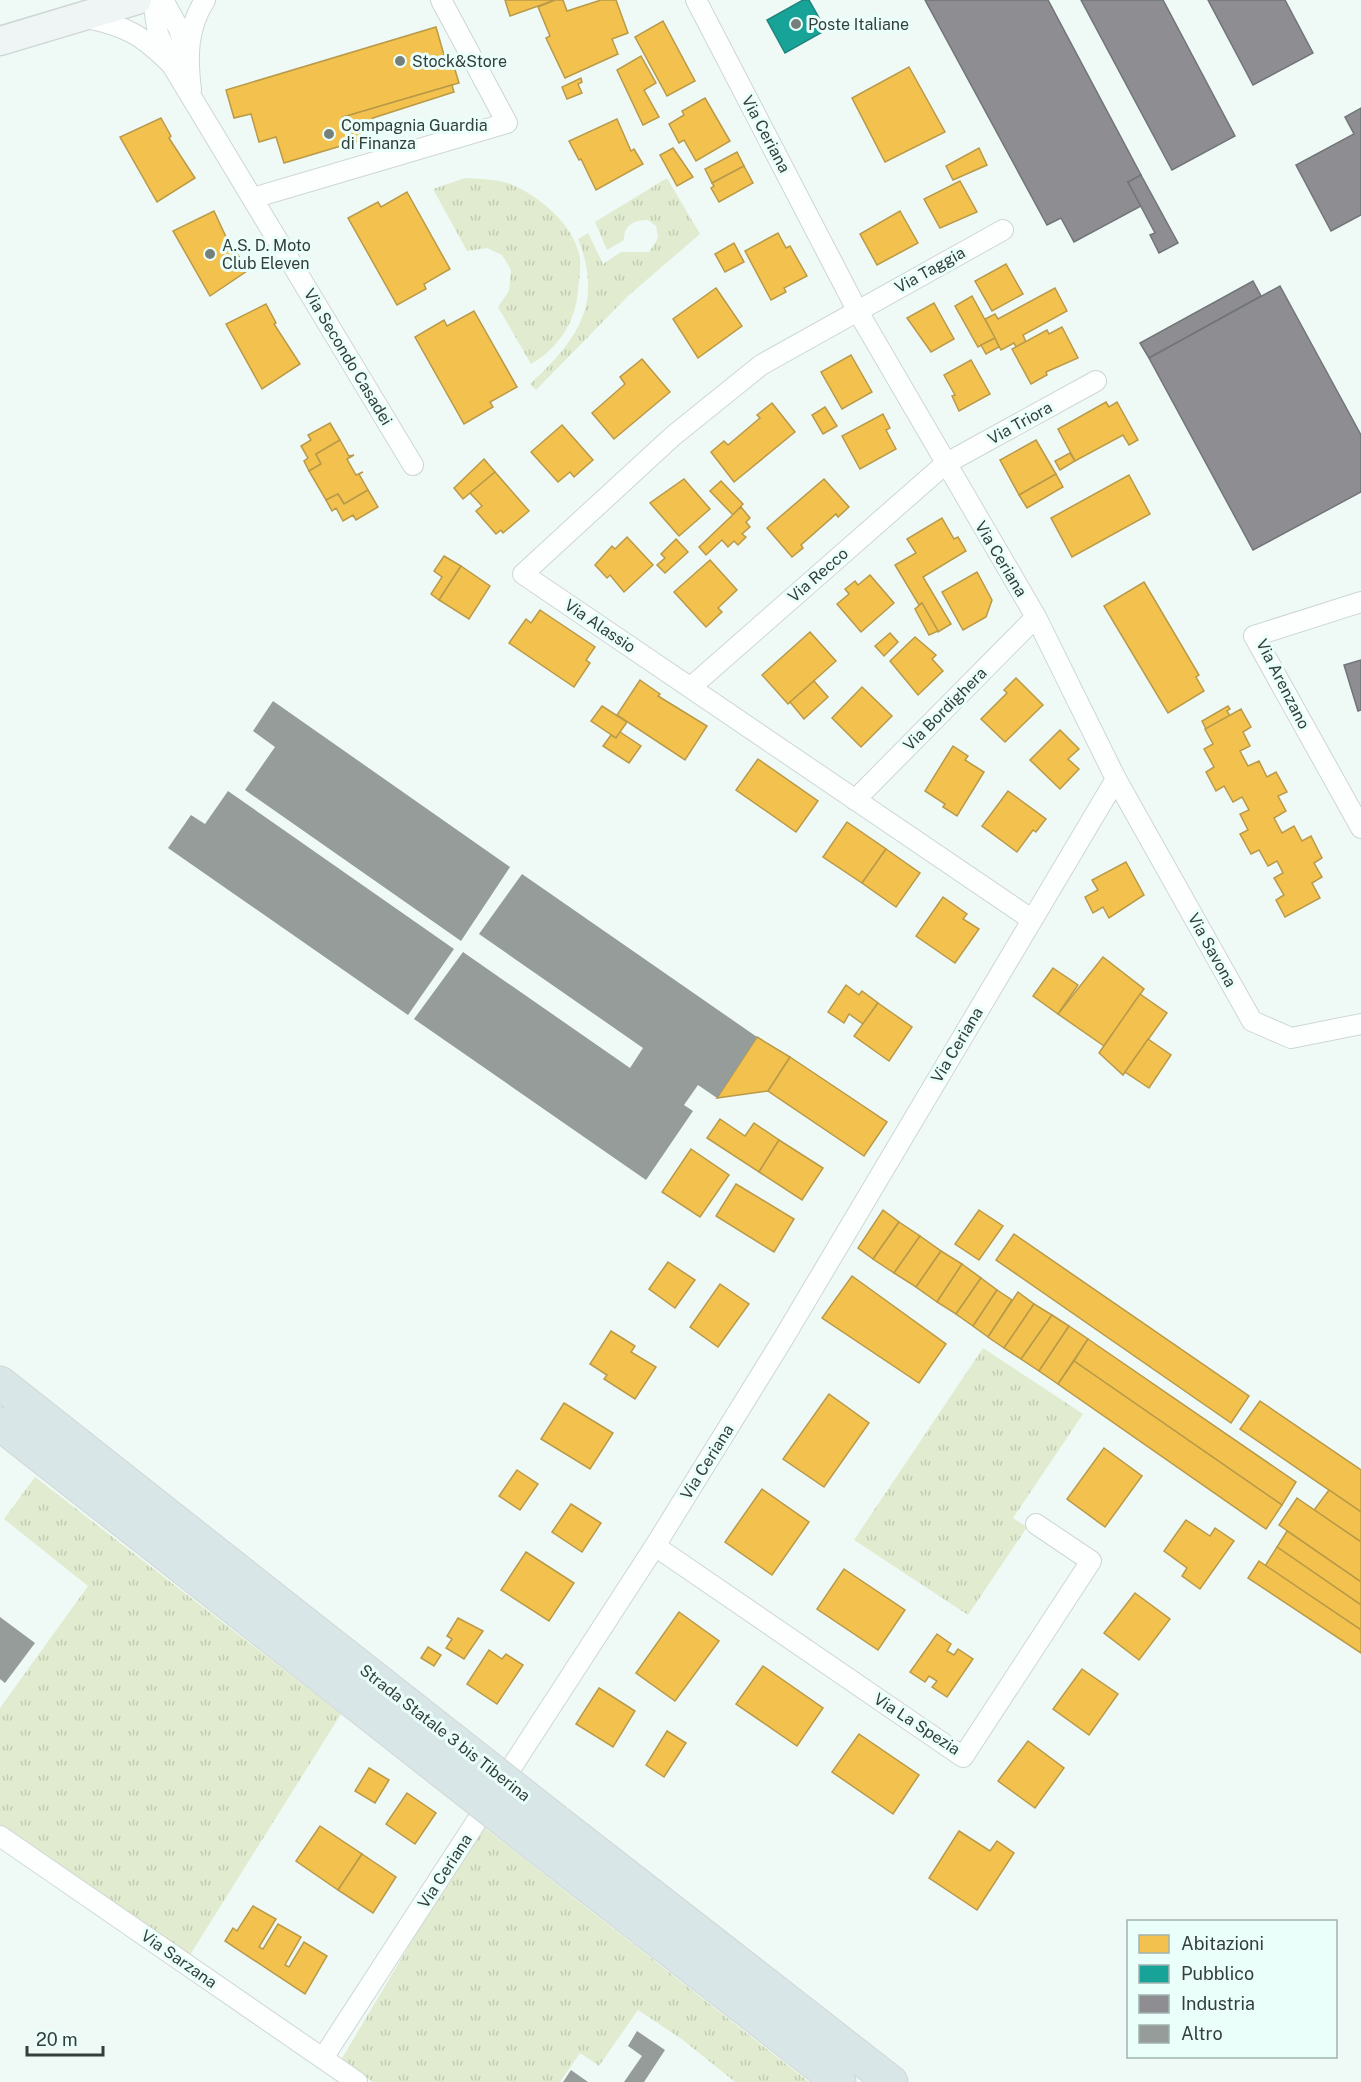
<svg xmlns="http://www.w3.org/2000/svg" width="1361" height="2082" viewBox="0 0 1361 2082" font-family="'Public Sans',sans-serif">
<defs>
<pattern id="grass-tufts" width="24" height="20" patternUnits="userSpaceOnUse" patternTransform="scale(1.5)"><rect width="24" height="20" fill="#e1ebcf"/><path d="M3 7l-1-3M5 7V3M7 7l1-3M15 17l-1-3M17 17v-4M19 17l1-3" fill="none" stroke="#c2cbb3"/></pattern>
</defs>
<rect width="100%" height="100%" fill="#effaf7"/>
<g fill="url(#grass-tufts)">
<path d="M465 178C479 179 496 179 510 184 539 195 575 226 580 258 581 268 579 280 578 290 576 321 559 348 531 364L498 307 509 291 511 270 502 255 487 248 467 251 433 189Z"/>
<path d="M667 178 700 234 628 296 536 390 530 384C577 340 604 304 578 239L588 233 603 264 621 252H649L658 238 656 226 648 220C634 220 624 225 624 240L607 250 595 222Z"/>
<path d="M983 1348 1083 1414 1013 1518 1027 1527 968 1615 854 1540Z"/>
<path d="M35 1477 341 1714 188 1958 0 1825V1708L88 1586 4 1519Z"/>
<path d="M485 1828 809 2082H735L683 2040 638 2010 599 2066 580 2053 560 2082H373L341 2060 454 1870Z"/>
</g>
<g fill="#f2c14e" stroke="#b99a49" stroke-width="1.5">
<path d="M505 0H555L510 16Z"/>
<path d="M555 0H563L567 11 601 0H616L628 33 612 39 618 54 565 78 546 38 550 36 538 7Z"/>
<path d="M663 21 695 81 667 96 635 37Z"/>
<path d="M436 27 444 55 450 53 459 83 343 117 351 143 284 163 276 137 259 142 251 114 234 118 226 90Z"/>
<path d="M641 56 656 83 644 90 659 117 643 125 617 70Z"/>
<path d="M909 67 945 132 885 162 852 98Z"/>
<path d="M581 78 582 82 578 84 582 93 567 99 562 87Z"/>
<path d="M452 85 454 92 373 118 365 127 361 140 351 143 343 117Z"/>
<path d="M705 98 730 141 696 161 684 140 679 143 669 124 684 115 682 111Z"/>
<path d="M161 118 171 136 169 138 195 178 157 202 120 137Z"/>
<path d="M617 119 631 151 634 149 643 164 596 190 581 159 579 160 569 141Z"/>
<path d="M673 148 693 177 677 186 660 155Z"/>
<path d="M979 148 987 165 953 180 946 166Z"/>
<path d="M737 152 744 166 712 183 705 169Z"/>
<path d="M744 166 753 183 719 202 711 188 714 186 712 183Z"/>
<path d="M960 181 977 212 940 228 924 199Z"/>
<path d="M407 192 450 269 424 284 426 289 397 305 348 218 378 202 381 207Z"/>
<path d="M214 211 234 254 237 253 247 271 210 296 173 231Z"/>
<path d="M900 211 918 243 877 265 860 234Z"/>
<path d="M778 233 786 248 790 246 807 276 784 288 786 292 771 300 745 251Z"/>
<path d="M734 243 744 262 725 272 715 254Z"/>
<path d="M1006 264 1023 294 992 311 975 281Z"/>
<path d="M716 288 742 326 698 358 673 319Z"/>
<path d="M1055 288 1067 311 1023 335 1026 342 1016 347 1014 343 1001 350 985 319 995 314 998 319Z"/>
<path d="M972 296 995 338 978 347 955 306Z"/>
<path d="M934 303 954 339 931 352 907 318Z"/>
<path d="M266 304 276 323 274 324 300 364 262 389 226 324Z"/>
<path d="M474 311 517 387 490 402 493 407 464 424 415 337 444 320 447 326Z"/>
<path d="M1062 327 1078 358 1046 372 1047 375 1031 384 1012 349 1047 330 1049 334Z"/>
<path d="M995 338 999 347 986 354 981 345Z"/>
<path d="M851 355 872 392 842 409 821 372Z"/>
<path d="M642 359 670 392 614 439 592 413 625 384 620 377Z"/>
<path d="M971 360 990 394 959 411 952 396 955 395 944 375Z"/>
<path d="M1106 402 1109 407 1117 402 1138 440 1129 445 1123 435 1075 461 1058 429Z"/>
<path d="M772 403 795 432 734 482 711 452 724 441 728 445 760 418 757 415Z"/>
<path d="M825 407 837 426 823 434 812 415Z"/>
<path d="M883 414 890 428 886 430 896 449 860 469 842 436Z"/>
<path d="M330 423 340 440 316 454 321 464 309 471 304 461 308 458 301 446 311 440 308 435Z"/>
<path d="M562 425 593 460 574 477 570 472 558 482 531 452Z"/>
<path d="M340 440 349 456 354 455 347 459 356 475 363 472 359 474 368 490 344 504 338 494 326 500 309 471 321 464 316 454Z"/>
<path d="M1036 440 1056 474 1019 495 1000 460Z"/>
<path d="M1070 453 1075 461 1060 470 1055 461Z"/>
<path d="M484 459 495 472 463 499 454 488Z"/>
<path d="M495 472 529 511 503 533 501 530 496 534 476 511 482 506 470 493Z"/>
<path d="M1056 474 1063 487 1027 508 1019 495Z"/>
<path d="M1129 475 1150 514 1072 557 1051 518Z"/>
<path d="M684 479 710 509 679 536 650 503Z"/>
<path d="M824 479 849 507 838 517 836 514 801 545 803 548 792 557 767 528Z"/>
<path d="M721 481 743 504 733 515 710 491Z"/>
<path d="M368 490 378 507 356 520 353 515 343 521 336 508 332 511 326 500 338 494 344 504Z"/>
<path d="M741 507 750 518 746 522 750 527 742 534 746 537 738 545 734 541 728 547 722 540 706 555 699 547Z"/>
<path d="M942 518 954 539 958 537 966 551 923 577 951 624 938 632 922 603 919 605 895 565 916 553 907 539Z"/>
<path d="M627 537 653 565 624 592 610 575 607 578 595 565 612 546 615 549Z"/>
<path d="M676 539 688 552 665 573 657 565 665 558 661 554Z"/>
<path d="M444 556 461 566 439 600 431 594 442 577 434 571Z"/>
<path d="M710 560 737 590 718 608 722 612 706 627 674 592Z"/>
<path d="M461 566 490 586 469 619 439 600Z"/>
<path d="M977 572 992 600 986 617 963 630 942 592Z"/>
<path d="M870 575 894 603 861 632 837 604 849 594 845 589 855 581 858 585Z"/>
<path d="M1144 582 1199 675 1196 677 1204 691 1168 713 1104 606Z"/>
<path d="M922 603 938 631 929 635 915 609Z"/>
<path d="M540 610 595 647 586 660 590 663 574 687 509 643 526 619 531 623Z"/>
<path d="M810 632 836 661 788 704 762 675Z"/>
<path d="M890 633 898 642 884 656 875 646Z"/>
<path d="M915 637 936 655 932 659 943 671 918 695 890 661Z"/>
<path d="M1016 678 1043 705 1005 742 981 719 1007 693 1004 690Z"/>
<path d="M640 680 660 694 658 696 707 726 685 760 617 715Z"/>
<path d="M814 681 828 697 804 719 790 702Z"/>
<path d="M862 687 892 716 861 747 832 718Z"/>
<path d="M602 706 627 722 616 738 591 721Z"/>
<path d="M1228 706 1230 709 1227 711 1230 716 1206 729 1202 721Z"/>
<path d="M1241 709 1251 727 1243 732 1250 746 1240 751 1248 766 1259 761 1267 777 1276 772 1287 792 1278 796 1286 811 1274 818 1282 833 1294 826 1302 841 1311 836 1322 858 1314 863 1322 877 1312 883 1320 898 1285 917 1276 900 1284 895 1274 878 1283 873 1277 861 1268 866 1259 850 1251 854 1240 834 1248 830 1240 814 1249 810 1242 797 1233 802 1224 786 1216 791 1206 772 1214 767 1204 749 1213 744 1205 729Z"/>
<path d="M1060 730 1079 749 1068 759 1079 769 1060 789 1030 760Z"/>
<path d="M620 732 641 746 629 763 603 746 611 735 616 738Z"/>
<path d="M953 746 968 756 965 760 984 772 957 816 943 807 945 804 925 791Z"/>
<path d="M758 759 818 801 796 832 736 790Z"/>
<path d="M1008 791 1046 819 1036 832 1033 830 1017 852 982 826Z"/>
<path d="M847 822 886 849 862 883 823 857Z"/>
<path d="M886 849 920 873 896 907 862 883Z"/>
<path d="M1126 862 1144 895 1109 918 1103 907 1093 913 1085 897 1098 890 1092 880Z"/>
<path d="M943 897 967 914 963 919 979 929 955 963 916 936Z"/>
<path d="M1103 957 1144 989 1104 1046 1058 1014Z"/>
<path d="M1053 968 1078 985 1058 1014 1033 996Z"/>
<path d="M846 985 859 995 862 991 878 1003 863 1024 849 1014 844 1023 828 1012Z"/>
<path d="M1140 994 1167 1013 1123 1075 1099 1053Z"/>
<path d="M878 1003 912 1027 889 1061 854 1036Z"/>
<path d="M757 1037 790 1057 768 1091 717 1098Z"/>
<path d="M1148 1039 1171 1055 1149 1088 1125 1072Z"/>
<path d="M790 1057 887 1122 864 1156 768 1091Z"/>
<path d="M720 1119 745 1136 754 1123 779 1140 759 1172 707 1138Z"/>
<path d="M779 1140 823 1168 802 1200 759 1172Z"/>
<path d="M691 1149 729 1175 700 1217 662 1192Z"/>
<path d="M736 1184 794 1219 774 1252 716 1216Z"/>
<path d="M883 1210 899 1222 873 1259 858 1248Z"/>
<path d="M979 1210 1003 1226 979 1260 955 1244Z"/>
<path d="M899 1222 920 1236 894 1273 873 1259Z"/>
<path d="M1014 1234 1249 1396 1231 1423 996 1260Z"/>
<path d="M920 1236 941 1251 916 1287 894 1273Z"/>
<path d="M941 1251 962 1264 937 1302 916 1287Z"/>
<path d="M668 1262 695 1280 675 1308 649 1289Z"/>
<path d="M962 1264 981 1278 956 1314 937 1302Z"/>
<path d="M852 1276 946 1344 919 1383 822 1318Z"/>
<path d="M981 1278 997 1290 973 1326 956 1314Z"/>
<path d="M720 1284 749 1304 718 1347 690 1327Z"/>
<path d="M997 1290 1012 1300 988 1337 973 1326Z"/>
<path d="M1018 1292 1034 1304 1004 1348 988 1337Z"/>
<path d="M1034 1304 1052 1315 1021 1359 1004 1348Z"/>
<path d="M1052 1315 1069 1326 1039 1371 1021 1359Z"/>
<path d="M1069 1326 1088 1339 1058 1384 1039 1371Z"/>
<path d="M611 1331 635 1346 631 1352 656 1367 635 1399 604 1379 607 1375 590 1364Z"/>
<path d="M1088 1339 1296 1482 1282 1505 1074 1361Z"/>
<path d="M1074 1361 1282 1505 1266 1529 1058 1384Z"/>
<path d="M829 1394 869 1423 824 1487 783 1459Z"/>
<path d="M1260 1401 1361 1470V1512L1240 1429Z"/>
<path d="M564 1403 613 1433 590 1469 541 1439Z"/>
<path d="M1104 1448 1142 1476 1105 1527 1067 1499Z"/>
<path d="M517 1470 538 1484 520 1510 499 1496Z"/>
<path d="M762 1489 809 1522 772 1575 725 1542Z"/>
<path d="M1329 1490 1361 1512V1542L1314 1510Z"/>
<path d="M1297 1498 1361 1542V1582L1279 1525Z"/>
<path d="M571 1504 601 1523 582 1552 552 1532Z"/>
<path d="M1186 1520 1210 1536 1215 1528 1234 1541 1200 1589 1182 1576 1187 1568 1164 1551Z"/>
<path d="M1287 1531 1361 1582V1605L1277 1547Z"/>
<path d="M1277 1547 1361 1605V1630L1265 1566Z"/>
<path d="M526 1552 574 1583 549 1621 501 1590Z"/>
<path d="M1259 1561 1361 1630V1653L1248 1578Z"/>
<path d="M844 1569 905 1610 878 1650 817 1609Z"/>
<path d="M1135 1593 1170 1619 1139 1660 1104 1633Z"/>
<path d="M679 1612 719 1641 675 1701 636 1673Z"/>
<path d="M458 1618 483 1631 464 1659 446 1648 452 1639 447 1636Z"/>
<path d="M937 1634 951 1644 947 1651 954 1655 958 1649 973 1659 947 1697 932 1687 937 1681 929 1676 925 1682 910 1672Z"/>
<path d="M428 1647 441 1655 434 1666 421 1658Z"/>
<path d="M489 1650 502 1659 506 1654 523 1665 497 1704 467 1684Z"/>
<path d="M763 1666 823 1708 797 1746 736 1704Z"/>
<path d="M1082 1669 1118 1694 1089 1735 1053 1709Z"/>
<path d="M599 1688 635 1711 613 1747 576 1724Z"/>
<path d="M667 1731 686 1743 664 1777 646 1765Z"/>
<path d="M859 1734 919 1775 893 1814 832 1772Z"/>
<path d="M1028 1741 1064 1768 1035 1808 998 1781Z"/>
<path d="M369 1768 389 1780 375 1803 355 1791Z"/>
<path d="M407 1793 436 1813 415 1844 386 1824Z"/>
<path d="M320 1826 362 1854 338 1890 296 1861Z"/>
<path d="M959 1831 990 1851 997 1841 1014 1853 977 1910 929 1878Z"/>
<path d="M362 1854 396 1877 373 1913 338 1890Z"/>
<path d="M253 1906 276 1919 259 1947 263 1949 278 1924 301 1937 285 1965 289 1967 304 1942 327 1956 305 1994 225 1941 233 1928 237 1931Z"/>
</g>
<path fill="#17a398" stroke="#20857c" stroke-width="1.5" d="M803 0H809L826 30 785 53 767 20Z"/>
<g fill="#8d8d92" stroke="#727578" stroke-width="1.5">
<path d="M925 0H1048L1141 175 1128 182 1141 206 1074 242 1061 218 1047 225Z"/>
<path d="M1081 0H1163L1235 136 1172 170Z"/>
<path d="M1208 0H1285L1313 53 1253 85Z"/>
<path d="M1361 108V215L1331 231 1296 165 1354 134 1345 117Z"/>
<path d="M1141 175 1178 243 1159 253 1150 235 1155 233 1128 182Z"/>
<path d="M1253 281 1261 296 1149 358 1140 343Z"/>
<path d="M1280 286 1361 435V492L1253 550 1149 358Z"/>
<path d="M1361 660V710L1358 711 1344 665Z"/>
</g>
<g fill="#959c99">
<path d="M273 701 510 867 461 941 245 790 275 747 253 731Z"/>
<path d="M228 791 454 949 408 1015 168 848 191 815 205 824Z"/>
<path d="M522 874 757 1037 717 1098 698 1085 684 1105 693 1111 646 1180 414 1019 463 952 630 1068 643 1048 479 934Z"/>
<path d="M0 1617 35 1643 5 1683 0 1679Z"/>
<path d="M637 2031 665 2050 644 2082H624L642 2056 628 2046Z"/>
<path d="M571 2070 588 2082H563Z"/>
</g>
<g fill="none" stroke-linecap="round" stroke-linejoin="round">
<defs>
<g id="minor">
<path d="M153 0 158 34 169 58"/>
<path d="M163 0 179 29 186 53"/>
<path d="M86 18C127 26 143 36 172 65L413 465"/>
<path d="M191 90C187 57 187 28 205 0"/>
<path d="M253 198 507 123 441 0"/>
<path d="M1003 230 761 365 673 436 523 574 1031 919"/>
<path d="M1361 602 1254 636 1361 828"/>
<path d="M691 687 945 464 1096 381"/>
<path d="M1116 779 1252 1021 1291 1038 1361 1024"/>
<path d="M855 800 1036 617"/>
<path d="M655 1546 963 1757 1091 1561 1036 1524"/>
<path d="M0 1836 357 2082"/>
<path d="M323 2058 655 1546 783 1339 1116 779 1036 617 857 310 696 0"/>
</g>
<path id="secondary" d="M0 41 137 0"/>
<g id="trunk">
<path d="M0 1383 285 1608"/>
<path d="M0 1424 265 1632"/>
<path d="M556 1821 891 2082"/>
<path d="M537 1846 839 2082"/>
</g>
</defs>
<use href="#minor" stroke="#cdd7d4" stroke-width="22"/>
<use href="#secondary" stroke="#cdd7d4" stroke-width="31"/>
<use href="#trunk" stroke="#d1d7d5" stroke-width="35"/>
<use href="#minor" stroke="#fdfefe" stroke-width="20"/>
<use href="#secondary" stroke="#eff5f5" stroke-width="28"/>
<use href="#trunk" stroke="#d8e6e8" stroke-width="33"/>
<defs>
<g id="trunk-bridge">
<path d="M285 1608 556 1821"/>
<path d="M265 1632 537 1846"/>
</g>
</defs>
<use href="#trunk-bridge" stroke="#d1d7d5" stroke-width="35" stroke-linecap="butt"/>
<use href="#trunk-bridge" stroke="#d8e6e8" stroke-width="33"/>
</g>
<g fill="#75807d" stroke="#eafffa" stroke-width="2">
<circle cx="796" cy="24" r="6"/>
<circle cx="400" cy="61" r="6"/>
<circle cx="329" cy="134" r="6"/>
<circle cx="210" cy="254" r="6"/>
</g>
<g text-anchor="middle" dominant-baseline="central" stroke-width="6" stroke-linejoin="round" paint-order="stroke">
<g font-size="16" fill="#343e3c" stroke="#eafffa" text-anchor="start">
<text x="808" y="24">Poste Italiane</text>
<text x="412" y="61">Stock&amp;Store</text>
<text x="341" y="125">Compagnia Guardia<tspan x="341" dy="18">di Finanza</tspan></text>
<text x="222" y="245">A.S. D. Moto<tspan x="222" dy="18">Club Eleven</tspan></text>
</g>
<g font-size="16" fill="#343e3c" stroke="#eafffa">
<text transform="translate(766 134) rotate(62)">Via Ceriana</text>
<text transform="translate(930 270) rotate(-29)">Via Taggia</text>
<text transform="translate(348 357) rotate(59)">Via Secondo Casadei</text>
<text transform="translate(1020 423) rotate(-29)">Via Triora</text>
<text transform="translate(1001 559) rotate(59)">Via Ceriana</text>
<text transform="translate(818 575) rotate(-41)">Via Recco</text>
<text transform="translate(600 626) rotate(34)">Via Alassio</text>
<text transform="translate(1283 684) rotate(63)">Via Arenzano</text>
<text transform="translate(945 709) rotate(-45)">Via Bordighera</text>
<text transform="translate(1212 950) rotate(61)">Via Savona</text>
<text transform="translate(957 1045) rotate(-59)">Via Ceriana</text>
<text transform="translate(707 1462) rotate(-58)">Via Ceriana</text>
<text transform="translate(917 1724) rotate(33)">Via La Spezia</text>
<text transform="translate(445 1733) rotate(38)">Strada Statale 3 bis Tiberina</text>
<text transform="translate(445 1871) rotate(-57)">Via Ceriana</text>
<text transform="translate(179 1959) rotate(35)">Via Sarzana</text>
</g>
</g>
<rect x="1127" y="1920" width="210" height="138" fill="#eafffa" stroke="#a1b2ae" stroke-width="1.5"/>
<rect x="1139" y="1935" width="30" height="18" fill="#f2c14e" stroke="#a1b2ae" stroke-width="1.5"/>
<text x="1181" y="1950" font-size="18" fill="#343e3c">Abitazioni</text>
<rect x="1139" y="1965" width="30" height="18" fill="#17a398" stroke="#a1b2ae" stroke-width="1.5"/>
<text x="1181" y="1980" font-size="18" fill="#343e3c">Pubblico</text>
<rect x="1139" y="1995" width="30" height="18" fill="#8d8d92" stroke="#a1b2ae" stroke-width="1.5"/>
<text x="1181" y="2010" font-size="18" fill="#343e3c">Industria</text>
<rect x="1139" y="2025" width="30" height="18" fill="#959c99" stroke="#a1b2ae" stroke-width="1.5"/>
<text x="1181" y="2040" font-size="18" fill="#343e3c">Altro</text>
<path d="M27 2046v9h76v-9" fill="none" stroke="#343e3c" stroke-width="3"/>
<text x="36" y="2046" font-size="18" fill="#343e3c" stroke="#eafffa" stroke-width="4.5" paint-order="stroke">20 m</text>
</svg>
